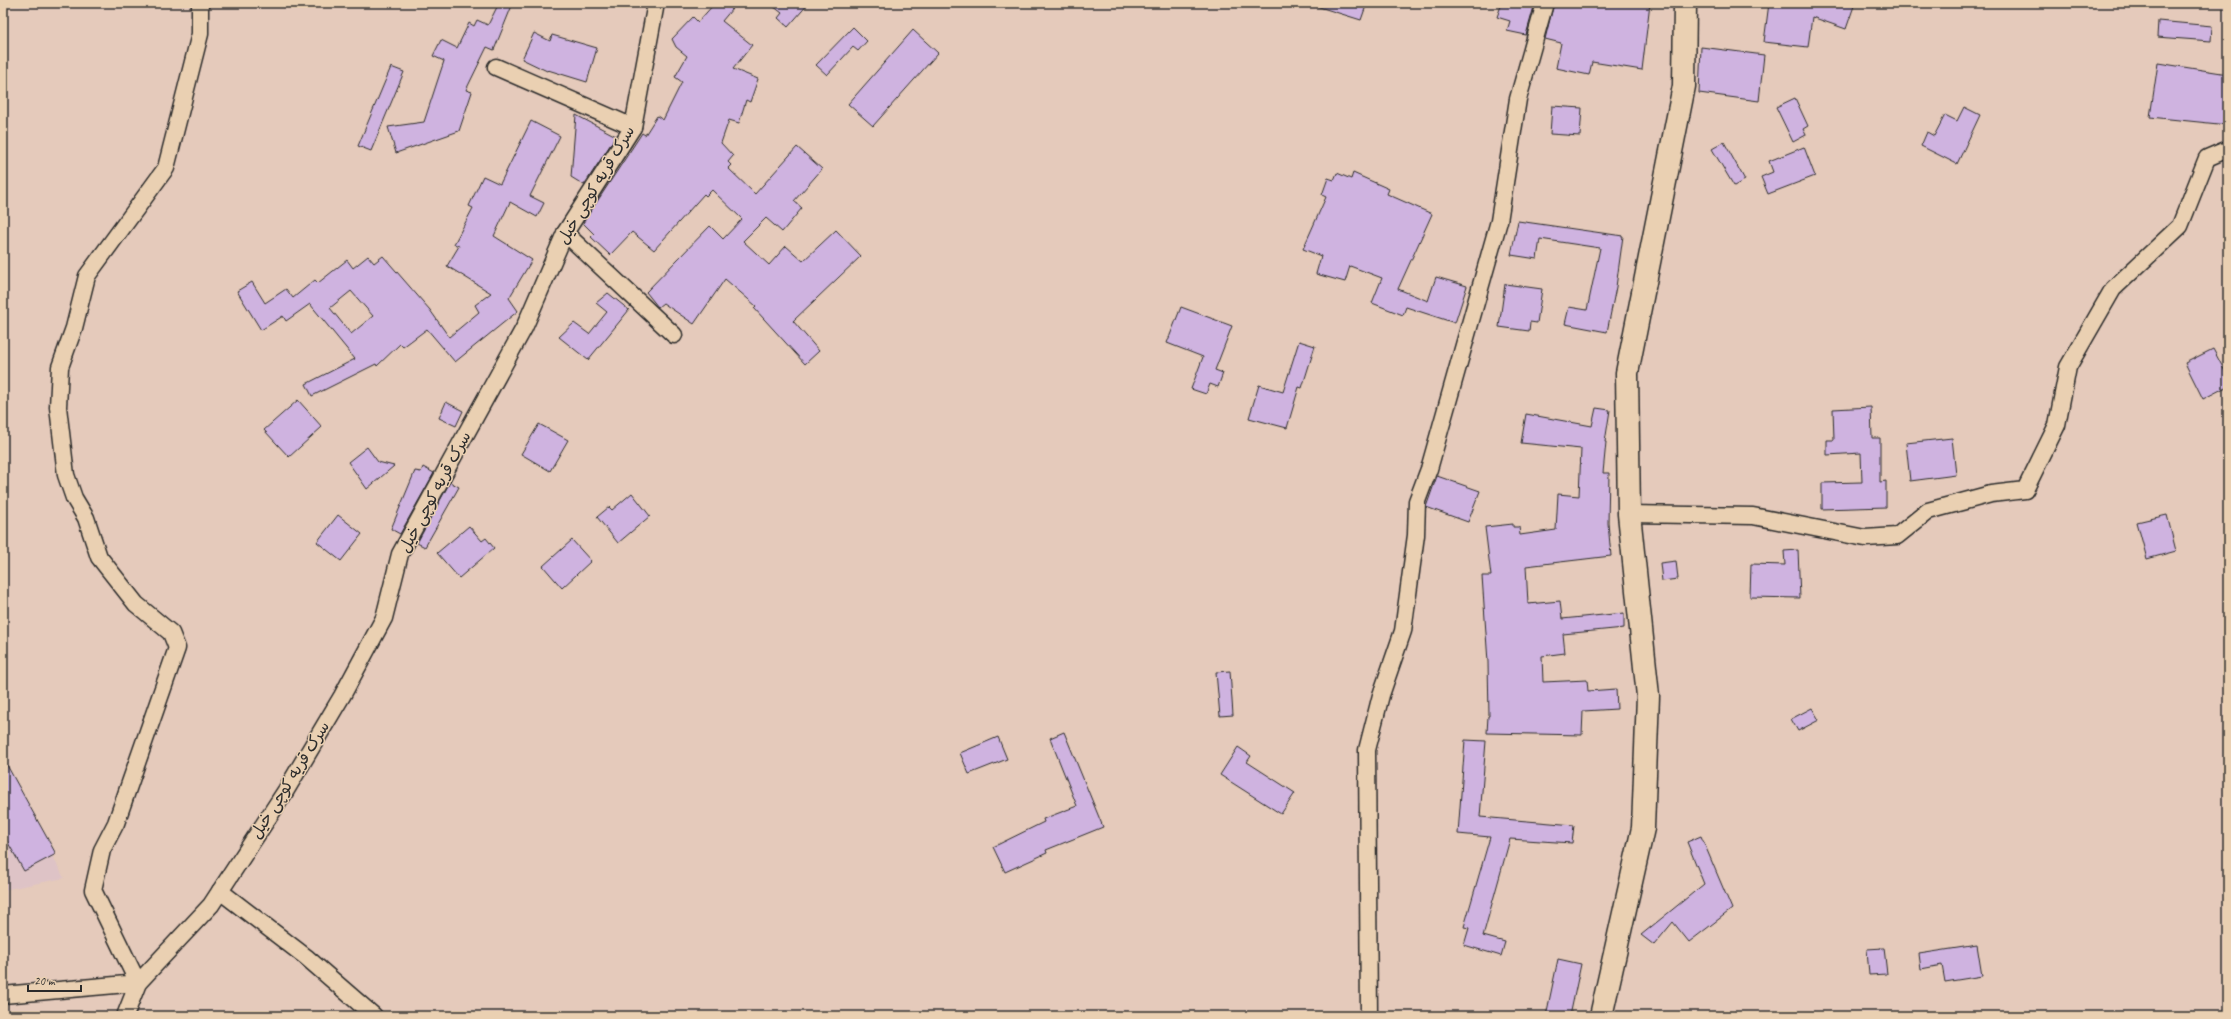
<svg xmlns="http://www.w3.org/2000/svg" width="2231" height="1019" viewBox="0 0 2231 1019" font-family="Caveat,'Playpen Sans Arabic',sans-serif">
<rect width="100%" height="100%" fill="#e5cabb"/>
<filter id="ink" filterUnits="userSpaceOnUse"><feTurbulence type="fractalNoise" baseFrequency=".025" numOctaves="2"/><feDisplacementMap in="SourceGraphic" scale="8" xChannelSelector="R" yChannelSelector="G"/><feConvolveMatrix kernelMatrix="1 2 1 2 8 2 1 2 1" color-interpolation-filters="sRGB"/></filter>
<g filter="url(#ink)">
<path fill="#dec3c6" d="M3 761 64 878 3 890Z"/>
<g fill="#cfb3e0" stroke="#2b2b2b" fill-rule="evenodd">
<path d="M499 3H513L494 50 487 47 466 90 472 92 459 131 396 153 388 127 424 122 444 61 433 56 441 40 457 48 469 23 474 26 477 20 488 25Z"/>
<path d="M715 3H737L722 21 752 45 733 69 758 79 750 102 746 100 739 123 729 120 721 143 733 156 728 162 731 165 728 168 755 194 797 147 822 169 794 201 802 208 782 232 766 218 743 241 769 265 786 246 803 261 836 230 861 256 793 321 819 351 805 364 754 308 756 306 725 279 694 324 663 303 658 307 646 292 710 226 723 239 742 219 712 190 706 196 704 194 654 250 632 232 610 255 591 237 594 234 583 223 642 133 645 135 657 116 663 120 682 82 675 77 687 56 676 47 672 39 693 17 698 22Z"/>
<path d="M769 3H809L788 27 778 18 782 13Z"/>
<path d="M1316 3H1367L1361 20 1316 6Z"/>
<path d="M1502 3H1535L1526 35 1507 31 1510 21 1497 17Z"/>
<path d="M1554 3H1650L1642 70 1592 62 1589 75 1556 68 1561 43 1545 39Z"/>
<path d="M1769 3H1855L1846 29 1812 17 1808 47 1764 42Z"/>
<path d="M2158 21 2212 26 2211 41 2157 37Z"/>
<path d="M853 27 867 41 858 51 853 47 827 75 816 65Z"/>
<path d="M913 30 938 53 873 126 848 104Z"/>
<path d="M534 33 550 41 552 35 597 48 587 82 548 70 547 71 522 59Z"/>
<path d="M1701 47 1764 55 1759 101 1699 93Z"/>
<path d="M2158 63 2228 74V125L2150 117Z"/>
<path d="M391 67 404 72 371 151 358 146Z"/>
<path d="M1795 98 1808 126 1803 129 1806 135 1793 142 1776 107Z"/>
<path d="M1552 106 1582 108 1580 136 1550 134Z"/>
<path d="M1964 107 1980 115 1957 164 1921 146 1927 132 1934 136 1945 115 1957 121Z"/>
<path d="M576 115 616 136 584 185 571 177Z"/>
<path d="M531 121 560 136 530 196 544 203 537 217 510 202 494 236 532 260 509 298 518 311 455 362 427 329 403 347 400 344 377 366 376 364 312 396 306 384 355 359 310 304 286 321 283 316 261 330 237 291 252 282 265 303 286 289 293 298 315 280 318 283 347 260 353 268 368 256 374 263 383 256 430 310 449 337 479 312 475 305 491 293 447 266 459 246 454 244 473 208 469 206 483 176 500 184ZM351 291 373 316 351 334 330 308Z"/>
<path d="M1724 142 1745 180 1734 186 1712 149Z"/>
<path d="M1804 147 1815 176 1768 194 1761 177 1773 172 1769 161Z"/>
<path d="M1337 173 1351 179 1353 173 1389 189 1387 194 1432 214 1398 289 1428 301 1436 277 1467 286 1455 323 1406 307 1403 315 1372 303 1382 278 1350 266 1345 282 1316 274 1321 256 1303 249 1326 197 1322 195 1328 178 1334 180Z"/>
<path d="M1518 221 1623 236 1616 287 1607 332 1565 324 1569 307 1587 310 1600 248 1540 239 1537 259 1511 255Z"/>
<path d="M1505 284 1542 289 1537 323 1530 322 1529 331 1499 327Z"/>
<path d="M608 293 629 310 588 360 559 337 574 323 589 334 607 312 596 303Z"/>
<path d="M1181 307 1232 326 1215 370 1223 373 1218 387 1210 384 1206 394 1191 389 1203 357 1167 343Z"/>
<path d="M1299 341 1315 346 1302 388 1299 387 1287 428 1249 418 1259 385 1283 392Z"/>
<path d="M2213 349 2228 377V386L2203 399 2185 363Z"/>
<path d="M298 400 322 427 289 457 264 430Z"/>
<path d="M446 402 463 411 456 426 439 418Z"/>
<path d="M1871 407 1872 438H1880V482L1886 481V507L1822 509V483L1862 482 1861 453 1827 455V440H1834L1833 409Z"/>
<path d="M1596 408 1610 410 1605 442H1606L1603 473H1609L1608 523 1611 556 1526 566 1528 604 1560 601 1562 619 1624 613V628L1563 634 1565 653 1542 656 1543 682 1587 680 1588 691 1616 689 1617 709 1583 711 1582 735 1487 733 1488 716H1489L1488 662 1482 576H1491L1485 527 1513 524V527H1519L1520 535 1556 530 1558 494 1579 496 1581 449 1521 443 1526 414 1592 426Z"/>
<path d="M539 424 568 440 550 471 521 454Z"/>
<path d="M1952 438 1956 475 1910 481 1906 443Z"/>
<path d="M367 447 378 462 394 466 367 489 348 462Z"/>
<path d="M423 467 434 473 400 534 391 529 415 471 421 472Z"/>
<path d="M1437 476 1480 491 1468 522 1426 507Z"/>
<path d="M450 482 459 487 425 547 417 543Z"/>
<path d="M632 493 650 516 618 543 597 517 609 507 612 510Z"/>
<path d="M338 515 362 534 341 561 317 542Z"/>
<path d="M2167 515 2176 551 2147 559 2137 522Z"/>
<path d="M469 526 482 541 486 538 494 548 459 578 437 553Z"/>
<path d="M572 540 591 561 562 588 543 566Z"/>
<path d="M1798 550 1800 598 1750 597 1751 564 1785 565 1784 551Z"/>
<path d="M1676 561 1678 579 1662 581 1660 563Z"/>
<path d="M1230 671 1233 715 1220 716 1216 672Z"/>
<path d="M1812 708 1819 720 1798 731 1791 719Z"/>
<path d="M1064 732 1103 827 1046 850 1047 853 1005 872 993 847 1044 822 1043 819 1077 806 1050 738Z"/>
<path d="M998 737 1007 759 969 774 960 753Z"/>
<path d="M1465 740 1486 741 1480 817 1574 825 1572 843 1510 839 1483 936 1505 942 1501 956 1464 945 1469 928 1464 927 1490 837 1458 834Z"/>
<path d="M1238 747 1251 756 1247 762 1295 793 1281 814 1220 775Z"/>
<path d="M3 758 56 854 24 871 3 834Z"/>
<path d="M1701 836 1732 909 1689 942 1673 922 1654 945 1641 935 1704 884 1687 842Z"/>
<path d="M1977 945 1982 976 1945 982 1942 965 1921 969 1919 954Z"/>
<path d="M1884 948 1887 974 1869 975 1867 949Z"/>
<path d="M1558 959 1581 964 1570 1016H1546Z"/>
</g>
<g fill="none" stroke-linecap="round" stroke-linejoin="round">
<defs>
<g id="street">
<path d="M496 67 633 127"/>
<path d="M565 233 674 335"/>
<path d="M1629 514 1753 516 1865 538 1897 536 1928 511 1991 494 2025 490 2057 425 2068 367 2113 289 2180 226 2207 158 2228 149"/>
<path d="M220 891 306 957 374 1016"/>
<path d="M3 995 138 983 93 890 102 850 116 823 177 648 171 633 136 604 99 557 86 518 74 498 66 475 58 407 60 367 74 328 87 276 166 168 200 34V3"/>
<path d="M125 1016 138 983 211 905 285 792 342 696 384 618 400 554 524 328 565 233 633 127 656 3"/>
<path d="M1369 1016 1367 750 1381 695 1403 631 1416 535 1417 501 1429 469 1499 221 1518 99 1545 3"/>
</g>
<path id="highway" d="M1601 1016 1643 828 1648 696 1629 514 1627 373 1684 86 1685 3"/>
</defs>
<use href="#street" stroke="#2b2b2b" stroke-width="19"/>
<use href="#highway" stroke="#2b2b2b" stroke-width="25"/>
<use href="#street" stroke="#ead0b2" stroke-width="16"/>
<use href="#highway" stroke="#ead0b2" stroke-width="22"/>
</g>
</g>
<g text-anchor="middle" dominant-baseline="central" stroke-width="3" stroke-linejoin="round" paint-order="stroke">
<g font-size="16" fill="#2b2b2b" stroke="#ead0b2">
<text transform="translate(596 185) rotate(-59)">سرک قریه کوچی خیل</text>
<text transform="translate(435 492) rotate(-62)">سرک قریه کوچی خیل</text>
<text transform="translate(290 780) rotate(-58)">سرک قریه کوچی خیل</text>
</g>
</g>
<rect width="2231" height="1019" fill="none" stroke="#ead0b2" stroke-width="16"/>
<rect x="8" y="8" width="2215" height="1003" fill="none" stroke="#2b2b2b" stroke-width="1.5" filter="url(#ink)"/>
<path d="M28 985v6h53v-6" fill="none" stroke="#2b2b2b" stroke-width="2"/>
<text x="34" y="985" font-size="12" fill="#2b2b2b" stroke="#ead0b2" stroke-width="3" paint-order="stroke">20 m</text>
</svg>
